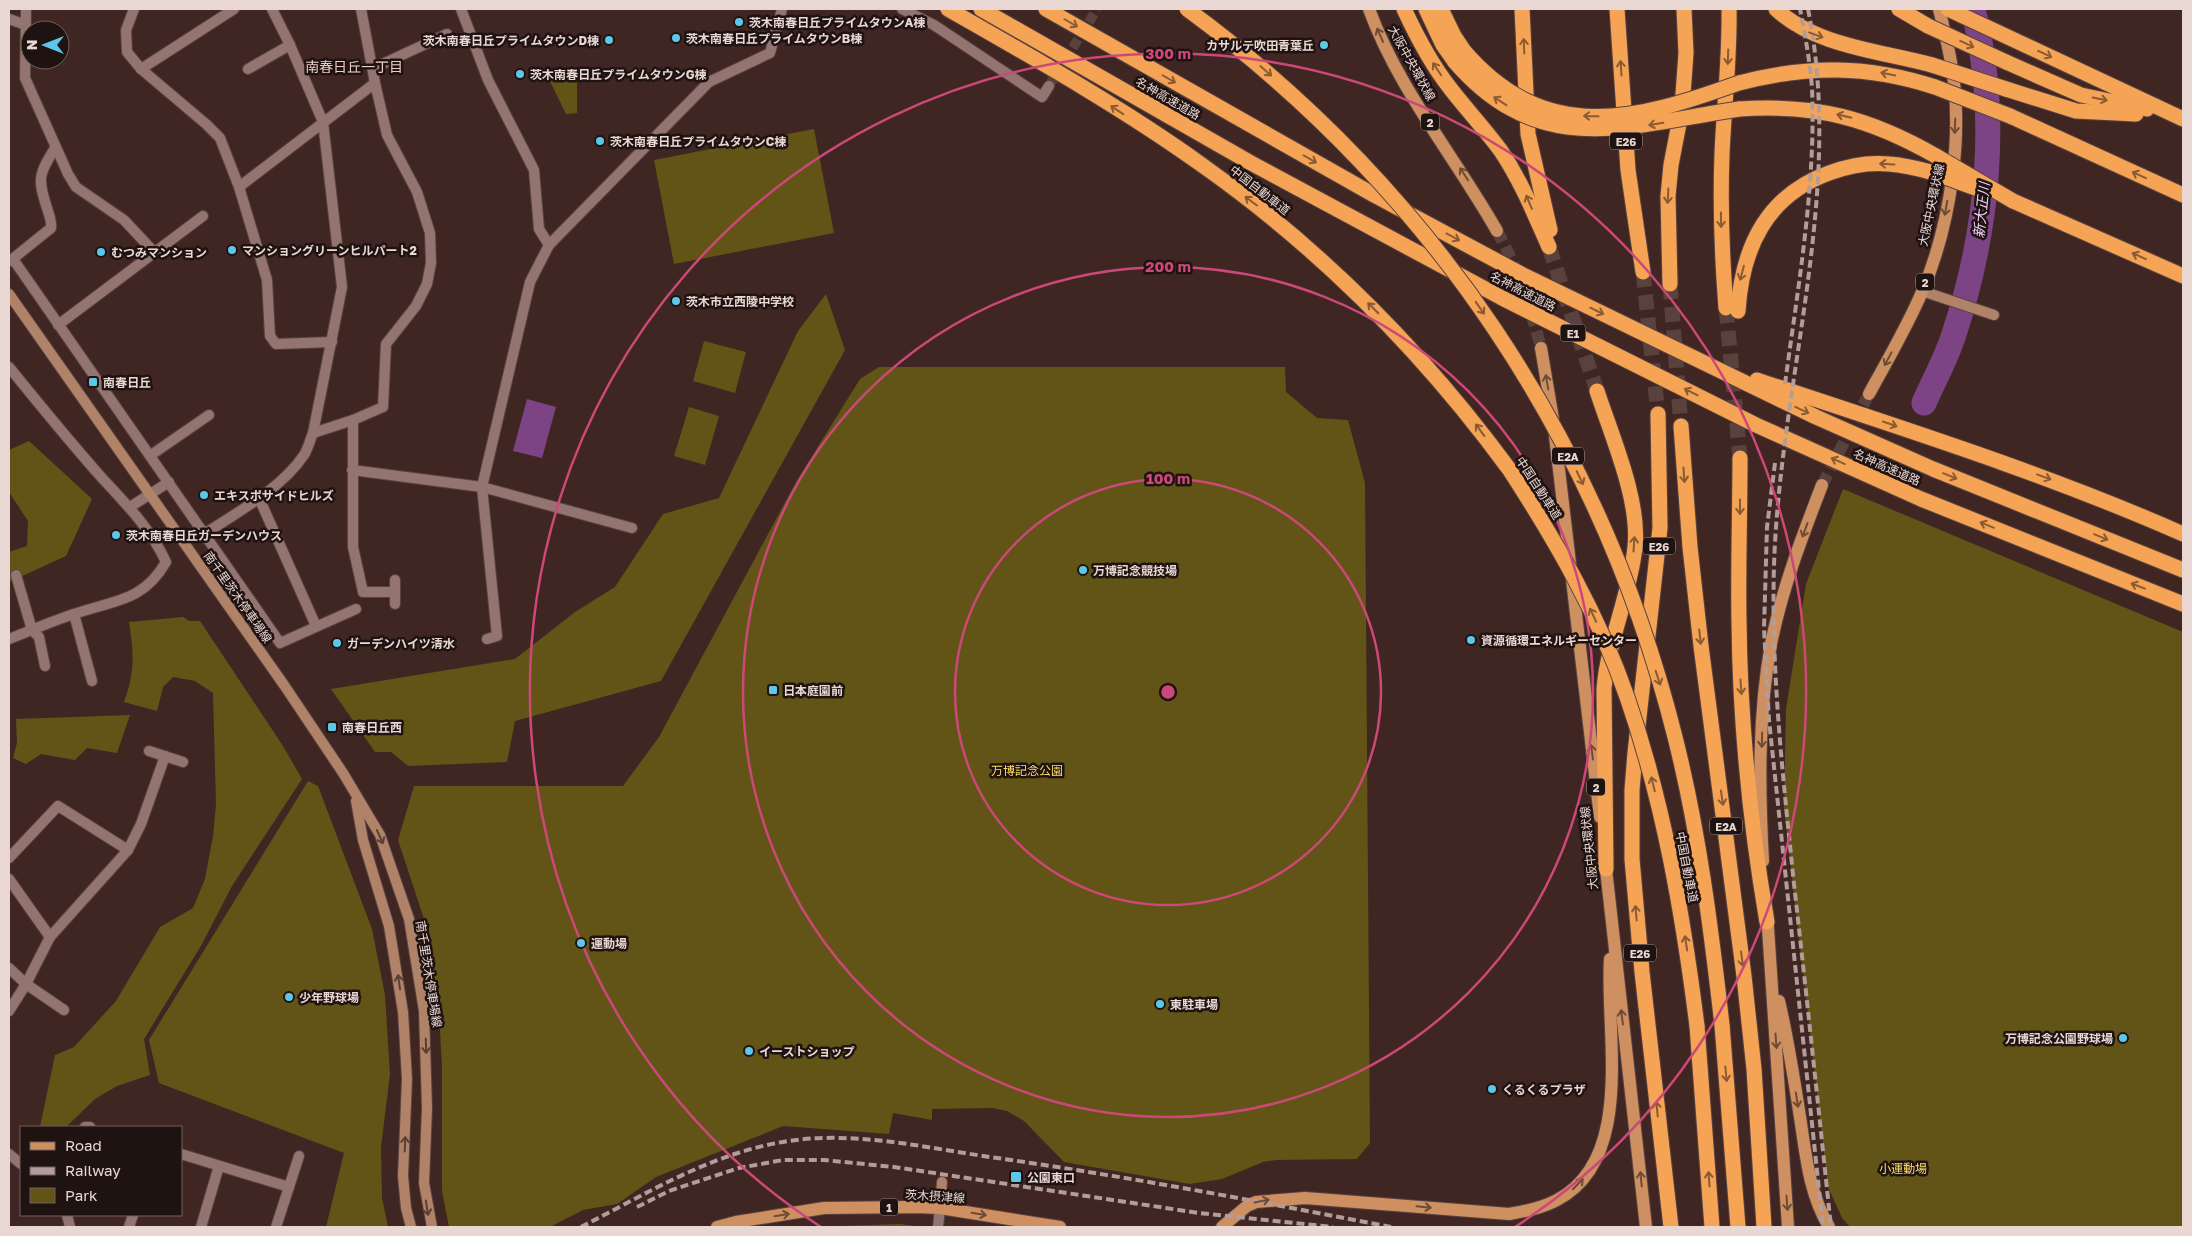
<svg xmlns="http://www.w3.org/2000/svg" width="2192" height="1236" viewBox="0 0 2192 1236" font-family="'Golos Text','Noto Sans JP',sans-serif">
<rect width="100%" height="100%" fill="#402623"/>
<g fill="#625316">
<path d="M577 69V113L566 114 545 71Z"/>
<path d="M814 129 834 233 674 264 654 160Z"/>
<path d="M826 294 845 350 661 681 515 721 507 762 408 766 391 752H375L331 689 515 659 575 612 615 587 663 514 719 498 798 331Z"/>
<path d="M704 341 746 352 735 393 693 381Z"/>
<path d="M879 367H1285L1286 392 1317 418 1348 420 1365 483 1370 1143 1357 1159 1276 1160 1263 1162 1222 1179 1190 1184 1064 1162 1024 1121 1007 1111 993 1108 932 1109V1120L893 1113 889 1134 783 1126 656 1177 617 1204 583 1210 550 1227H449L442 1191V1066L439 1014 426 925 398 840 414 786H623L659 737 796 482 860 379Z"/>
<path d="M689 407 719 416 705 465 674 456Z"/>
<path d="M29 441 92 499 66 556 9 582V552L27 546 28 521 9 492V450Z"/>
<path d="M1843 489 2183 632V1227H1850L1842 1218 1828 1187 1784 808 1786 709 1806 584Z"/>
<path d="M183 617 189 621H200L283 746 302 779 232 886 202 944 144 1039 150 1075 117 1086 95 1099 66 1127H40L55 1055 74 1047 116 1001 160 927 193 908 205 879 213 836 216 804 213 693 195 681 173 677 163 687 157 711 124 702C135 672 134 654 129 622Z"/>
<path d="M130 715 117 753 87 748 75 760 41 754 26 764 13 758 17 743 16 719Z"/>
<path d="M308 781 318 786 372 929 385 995 390 1074 381 1147 382 1198 388 1227H326L344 1153 159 1083 149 1040Z"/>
<path d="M900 1224 923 1227H802H807Z"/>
</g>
<path fill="#7c4485" d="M527 399 556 407 542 458 513 451Z"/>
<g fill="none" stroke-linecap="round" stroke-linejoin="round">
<path stroke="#7c4485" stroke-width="25" d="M1924 403C1934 380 1947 357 1954 334 1988 231 2000 115 1973 9"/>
<path stroke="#59413e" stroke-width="10" stroke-dasharray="10 5" stroke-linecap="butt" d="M1049 86 1097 9"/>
<g stroke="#59413e" stroke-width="12" stroke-dasharray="12 6" stroke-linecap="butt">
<path d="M1497 231C1518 269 1530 306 1541 348"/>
<path d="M1822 485 1869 394"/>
</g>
<g stroke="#59413e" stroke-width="15" stroke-dasharray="15 8" stroke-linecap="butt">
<path d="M1549 247 1597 391"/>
<path d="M1643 272 1658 414"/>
<path d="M1670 284 1681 426"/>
<path d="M1726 308 1740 458"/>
</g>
<defs>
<g id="street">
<path d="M26 9 25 78 68 174 76 187 124 220 154 252"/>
<path d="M134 9 126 30 127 52 141 69 206 124 220 138 239 187 267 280 270 336 276 344 332 342"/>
<path d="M461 9 488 80 534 170 539 229 549 245"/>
<path d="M902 9 934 25 1042 97 1049 86"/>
<path d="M9 19 26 25"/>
<path d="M374 68 447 34"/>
<path d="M141 69 234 9"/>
<path d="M248 69 290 45"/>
<path d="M239 187 375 83"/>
<path d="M13 259 280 643 356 609"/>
<path d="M10 261 51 228C52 221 49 215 47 208 37 178 39 174 55 148"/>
<path d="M58 325 203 216"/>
<path d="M9 367C39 404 70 442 102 478 126 504 151 529 166 562 143 602 114 600 74 614 52 621 30 631 9 639"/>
<path d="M353 420V547L363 592H395"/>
<path d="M313 433 353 420 383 407 386 344 416 306 427 284 431 263 430 233 417 192 387 135 375 83 361 9"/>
<path d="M151 455 209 415"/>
<path d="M352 470 482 487 632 528"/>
<path d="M259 498 316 626"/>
<path d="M130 507 169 482"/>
<path d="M204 534C238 512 282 488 304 455 308 449 310 440 313 433L342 287 323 122 290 45 272 9"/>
<path d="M16 575 32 630 39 637 45 666"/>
<path d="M395 580V604"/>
<path d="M74 614 92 681"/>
<path d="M487 639 497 636 482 487 530 282 549 245 709 82 770 53 782 9"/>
<path d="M149 751 183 762"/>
<path d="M9 858 58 806 128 850"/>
<path d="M9 879 50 937"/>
<path d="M9 968 26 984 64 1010"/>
<path d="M9 1011 26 984 50 937 128 850 141 824 165 756"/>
<path d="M85 1127H90"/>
<path d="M9 1154 21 1164"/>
<path d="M181 1154 289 1187 276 1227"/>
<path d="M289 1187 299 1156"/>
<path d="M67 1215 70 1227"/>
<path d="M129 1227 133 1215"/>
<path d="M201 1227 219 1166"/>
<path d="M938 1227 940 1208"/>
</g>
<g id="secondary">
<path d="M1922 291 1994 315"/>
<path d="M9 294 284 685 343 773 380 835 409 919 424 1011 427 1108 424 1183 432 1227"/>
<path d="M356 801 363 840 389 926 403 1012 407 1079 403 1176 406 1208 411 1227"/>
<path d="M940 1208 942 1182"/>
</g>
<g id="primary">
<path d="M1369 9C1398 89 1455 157 1497 231"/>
<path d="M1541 348 1553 419 1600 817"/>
<path d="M1869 394C1887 361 1907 327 1922 292 1951 224 1965 130 1950 57 1947 41 1943 25 1939 9"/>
<path d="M1605 860 1646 1227"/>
<path d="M1763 861C1759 789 1758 715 1771 644 1782 589 1802 537 1822 485"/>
<path d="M1767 913 1788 1227"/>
<path d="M1779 1001C1788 1039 1794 1078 1800 1117 1806 1156 1809 1193 1829 1227"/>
<path d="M717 1227 736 1222 824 1208 916 1207 940 1208 1060 1227"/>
<path d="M1222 1227 1247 1206 1256 1202 1305 1198 1509 1214C1526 1211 1542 1208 1557 1200 1636 1159 1605 1031 1610 959"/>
</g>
<g id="highway">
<path d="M948 9C1034 58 1121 107 1202 165 1321 249 1423 352 1509 469"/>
<path d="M981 9 1251 163 1502 298 1756 425 1921 499 2183 604"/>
<path d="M1046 9 1374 195 1523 275 1816 417 1933 469 2183 570"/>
<path d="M1404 9C1417 37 1431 64 1450 88 1466 109 1485 129 1501 151 1521 181 1534 213 1549 247"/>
<path d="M1426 9 1443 45 1455 62"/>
<path d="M1441 9 1454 36 1464 51"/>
<path d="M1522 9 1528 134 1550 230"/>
<path d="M1617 9 1628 170 1643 272"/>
<path d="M1776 9C1815 46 1880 51 1932 65"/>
<path d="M1899 9 1928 26"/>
<path d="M1948 9 2183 119"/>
<path d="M2006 62 2081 95 2147 109"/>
<path d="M1739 83C1808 65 1867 65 1935 87"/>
<path d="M2006 89 2076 111 2136 114"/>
<path d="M1739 109C1817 104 1869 118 1936 156"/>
<path d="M2010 116 2183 195"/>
<path d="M2013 201 2183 276"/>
<path d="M1670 284 1668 196 1671 165 1682 108 1686 53 1684 9"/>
<path d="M1726 308C1722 257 1720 206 1722 154 1724 106 1730 58 1729 9"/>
<path d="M1738 311C1742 248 1766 196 1829 173 1848 166 1869 162 1889 164 1905 165 1920 169 1934 173"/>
<path d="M1757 380C1901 428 2045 473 2183 534"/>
<path d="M1597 391C1612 437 1640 500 1635 547 1630 595 1608 640 1604 689L1606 869"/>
<path d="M1658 414 1660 528 1635 753 1632 790V859L1642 972 1671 1227"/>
<path d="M1681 426 1690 547 1701 646 1744 976 1754 1069 1764 1227"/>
<path d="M1740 458C1740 512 1738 567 1739 621 1740 722 1750 823 1767 922"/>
<path d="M1722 1025 1738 1227"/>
<path d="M1697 1026 1712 1227"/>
</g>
</defs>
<use href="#street" stroke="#594240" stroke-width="12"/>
<use href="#secondary" stroke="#594240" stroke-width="12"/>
<use href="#primary" stroke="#594240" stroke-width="14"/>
<use href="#highway" stroke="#594240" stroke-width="17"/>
<use href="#street" stroke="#937470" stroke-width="10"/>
<use href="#secondary" stroke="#b08268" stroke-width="10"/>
<use href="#primary" stroke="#ce9060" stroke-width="12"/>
<use href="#highway" stroke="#f5a355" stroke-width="15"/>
<g stroke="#b29d9a" stroke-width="4" stroke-dasharray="8 4" stroke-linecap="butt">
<path d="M1808 9C1845 194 1780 380 1774 565 1771 675 1783 776 1794 884 1807 999 1819 1113 1831 1227"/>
<path d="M1785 384C1798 286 1816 187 1812 88 1810 61 1805 35 1800 9"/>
<path d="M1775 463 1767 527 1764 629 1769 720 1823 1227"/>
<path d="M637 1207 669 1191 739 1168 783 1160H824L894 1167 1199 1213 1333 1227"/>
<path d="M581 1227C644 1195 707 1156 777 1143 847 1129 921 1147 990 1157 1124 1176 1257 1201 1391 1227"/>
</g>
<defs>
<g id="highway-bridge">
<path d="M1187 9C1432 189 1601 442 1675 737 1699 832 1711 928 1722 1025"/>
<path d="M1928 26 2006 62"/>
<path d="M1464 51C1546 146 1636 120 1739 83"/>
<path d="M1455 62C1541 161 1629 125 1739 109"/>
<path d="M1932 65 2006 89"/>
<path d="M1935 87 2010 116"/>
<path d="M1936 156 2013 201"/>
<path d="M1934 173 1978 189"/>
<path d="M1509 469C1556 541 1599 616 1627 697 1664 804 1683 915 1697 1026"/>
</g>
</defs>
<use href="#highway-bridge" stroke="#594240" stroke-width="17" stroke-linecap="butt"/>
<use href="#highway-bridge" stroke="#f5a355" stroke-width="15"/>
</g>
<defs><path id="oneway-shaft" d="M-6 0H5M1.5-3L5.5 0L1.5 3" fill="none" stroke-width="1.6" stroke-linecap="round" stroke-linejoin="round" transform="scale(1.25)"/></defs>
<g stroke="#8a5b33">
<use href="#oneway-shaft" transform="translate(1071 23) rotate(30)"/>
<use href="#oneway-shaft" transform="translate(1816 35) rotate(20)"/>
<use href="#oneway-shaft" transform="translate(1967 44) rotate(25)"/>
<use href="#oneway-shaft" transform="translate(1524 46) rotate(-92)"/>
<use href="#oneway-shaft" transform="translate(2045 54) rotate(25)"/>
<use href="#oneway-shaft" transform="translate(1728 57) rotate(92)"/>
<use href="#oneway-shaft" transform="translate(1621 68) rotate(-94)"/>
<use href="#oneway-shaft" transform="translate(1437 69) rotate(-124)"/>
<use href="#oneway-shaft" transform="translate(1266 71) rotate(42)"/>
<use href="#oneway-shaft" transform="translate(1888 74) rotate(-168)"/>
<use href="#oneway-shaft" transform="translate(1169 79) rotate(30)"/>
<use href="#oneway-shaft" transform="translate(2100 99) rotate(12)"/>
<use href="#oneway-shaft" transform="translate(1500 101) rotate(-147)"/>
<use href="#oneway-shaft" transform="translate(1117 110) rotate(-147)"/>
<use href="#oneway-shaft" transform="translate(1591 116) rotate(-179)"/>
<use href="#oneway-shaft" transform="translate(1844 116) rotate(-167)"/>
<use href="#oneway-shaft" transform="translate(1656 124) rotate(171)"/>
<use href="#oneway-shaft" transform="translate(1310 159) rotate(30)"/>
<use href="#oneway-shaft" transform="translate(1887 164) rotate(-177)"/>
<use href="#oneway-shaft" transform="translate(2139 175) rotate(-156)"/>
<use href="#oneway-shaft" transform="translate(1668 196) rotate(93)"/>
<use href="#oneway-shaft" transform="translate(1251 201) rotate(-143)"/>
<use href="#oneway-shaft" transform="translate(1529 202) rotate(-113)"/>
<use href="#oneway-shaft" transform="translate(1721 220) rotate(89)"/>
<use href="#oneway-shaft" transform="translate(1453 237) rotate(28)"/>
<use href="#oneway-shaft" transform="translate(2139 256) rotate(-156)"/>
<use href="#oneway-shaft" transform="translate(1742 273) rotate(105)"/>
<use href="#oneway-shaft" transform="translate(1373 308) rotate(-135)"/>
<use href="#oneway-shaft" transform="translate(1480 308) rotate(55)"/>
<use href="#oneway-shaft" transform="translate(1597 311) rotate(26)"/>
<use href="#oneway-shaft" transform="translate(1691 392) rotate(-153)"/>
<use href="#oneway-shaft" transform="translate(1802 410) rotate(25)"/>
<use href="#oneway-shaft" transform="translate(1890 424) rotate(19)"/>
<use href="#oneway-shaft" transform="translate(1480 430) rotate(-126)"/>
<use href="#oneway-shaft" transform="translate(1838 461) rotate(-156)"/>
<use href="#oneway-shaft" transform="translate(1684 475) rotate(86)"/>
<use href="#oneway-shaft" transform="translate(1950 476) rotate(22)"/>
<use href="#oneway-shaft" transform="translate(2044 477) rotate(20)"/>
<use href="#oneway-shaft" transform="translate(1580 478) rotate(64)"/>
<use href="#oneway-shaft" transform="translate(1740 507) rotate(90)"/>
<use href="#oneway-shaft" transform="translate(1987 525) rotate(-158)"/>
<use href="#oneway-shaft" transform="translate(2101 537) rotate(22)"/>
<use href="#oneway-shaft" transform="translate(1634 544) rotate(-86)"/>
<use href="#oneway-shaft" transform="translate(2138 586) rotate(-159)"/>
<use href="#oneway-shaft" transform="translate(1593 615) rotate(-115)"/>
<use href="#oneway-shaft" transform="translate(1700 637) rotate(84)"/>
<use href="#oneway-shaft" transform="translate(1658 678) rotate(72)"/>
<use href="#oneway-shaft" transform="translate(1741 687) rotate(86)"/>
<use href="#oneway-shaft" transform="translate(1653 784) rotate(-104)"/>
<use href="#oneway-shaft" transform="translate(1722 798) rotate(82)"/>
<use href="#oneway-shaft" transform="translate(1636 913) rotate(-95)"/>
<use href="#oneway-shaft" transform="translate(1686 943) rotate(-99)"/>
<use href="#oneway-shaft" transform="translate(1742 959) rotate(83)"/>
<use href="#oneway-shaft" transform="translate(1726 1074) rotate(85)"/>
<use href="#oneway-shaft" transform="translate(1657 1109) rotate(-96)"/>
<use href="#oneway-shaft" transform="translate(1709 1179) rotate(-94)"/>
</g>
<g stroke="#6e4b35">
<use href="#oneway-shaft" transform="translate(1380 35) rotate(-114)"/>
<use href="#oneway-shaft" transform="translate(1955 126) rotate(92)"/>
<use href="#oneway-shaft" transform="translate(1464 174) rotate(-123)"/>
<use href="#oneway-shaft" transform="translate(1946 208) rotate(100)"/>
<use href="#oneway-shaft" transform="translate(1888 359) rotate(118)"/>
<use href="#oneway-shaft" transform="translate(1547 382) rotate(-100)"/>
<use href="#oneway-shaft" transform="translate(1805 530) rotate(110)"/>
<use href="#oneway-shaft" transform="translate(1762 740) rotate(91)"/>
<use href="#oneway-shaft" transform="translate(1592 752) rotate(-97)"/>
<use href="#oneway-shaft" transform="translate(1622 1017) rotate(-97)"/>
<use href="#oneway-shaft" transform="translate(1776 1041) rotate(86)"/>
<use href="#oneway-shaft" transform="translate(1797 1100) rotate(81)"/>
<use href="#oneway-shaft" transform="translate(1641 1179) rotate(-96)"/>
<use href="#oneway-shaft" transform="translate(1578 1184) rotate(-46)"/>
<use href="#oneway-shaft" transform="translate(1262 1201) rotate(-12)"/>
<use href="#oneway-shaft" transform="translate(1787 1203) rotate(86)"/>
<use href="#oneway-shaft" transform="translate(1424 1207) rotate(6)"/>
<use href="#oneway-shaft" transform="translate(979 1214) rotate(9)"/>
<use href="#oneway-shaft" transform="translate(782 1215) rotate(-9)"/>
</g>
<g stroke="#593f34">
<use href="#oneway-shaft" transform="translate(380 837) rotate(66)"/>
<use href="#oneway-shaft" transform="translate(399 982) rotate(-98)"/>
<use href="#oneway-shaft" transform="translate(426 1046) rotate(88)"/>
<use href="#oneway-shaft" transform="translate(405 1144) rotate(-88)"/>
<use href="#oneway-shaft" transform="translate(427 1208) rotate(81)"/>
</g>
<g fill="none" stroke="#cc4879" stroke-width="2.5">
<circle cx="1168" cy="692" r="213"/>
<circle cx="1168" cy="692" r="425"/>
<path d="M821 1227A638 638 0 1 1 1515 1227"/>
</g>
<g fill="#5dc7e8" stroke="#1f1311" stroke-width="2">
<circle cx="739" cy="22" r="5"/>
<circle cx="676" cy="38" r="5"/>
<circle cx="609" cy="40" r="5"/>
<circle cx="1324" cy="45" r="5"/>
<circle cx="520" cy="74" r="5"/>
<circle cx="600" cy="141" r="5"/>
<circle cx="232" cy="250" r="5"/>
<circle cx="101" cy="252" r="5"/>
<circle cx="676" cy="301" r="5"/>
<rect x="88" y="377" width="10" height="10" rx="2.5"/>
<circle cx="204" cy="495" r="5"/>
<circle cx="116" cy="535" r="5"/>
<circle cx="1083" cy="570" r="5"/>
<circle cx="1471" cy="640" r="5"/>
<circle cx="337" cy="643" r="5"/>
<rect x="768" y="685" width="10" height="10" rx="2.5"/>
<rect x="327" y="722" width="10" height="10" rx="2.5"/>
<circle cx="581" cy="943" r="5"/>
<circle cx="289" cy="997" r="5"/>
<circle cx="1160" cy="1004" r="5"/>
<circle cx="2123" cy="1038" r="5"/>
<circle cx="749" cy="1051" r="5"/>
<circle cx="1492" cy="1089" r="5"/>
<rect x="1010" y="1171" width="12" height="12" rx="2.5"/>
</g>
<g text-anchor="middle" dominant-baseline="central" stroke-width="5" stroke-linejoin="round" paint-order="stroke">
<g fill="#1f1311" stroke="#ac9c9a" stroke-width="1">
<rect x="1421" y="113.5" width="18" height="17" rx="4"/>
<rect x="1610" y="132.5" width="32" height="17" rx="4"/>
<rect x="1916" y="273.5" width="18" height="17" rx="4"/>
<rect x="1560.5" y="324.5" width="25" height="17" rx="4"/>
<rect x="1552" y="447.5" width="32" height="17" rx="4"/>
<rect x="1643" y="537.5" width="32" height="17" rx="4"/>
<rect x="1587" y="778.5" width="18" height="17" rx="4"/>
<rect x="1710" y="817.5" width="32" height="17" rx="4"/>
<rect x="1624" y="944.5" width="32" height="17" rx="4"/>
<rect x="880" y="1198.5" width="18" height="17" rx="4"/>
</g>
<g font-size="11" font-weight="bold" fill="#e9d7d4">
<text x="1430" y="122">2</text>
<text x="1626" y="141">E26</text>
<text x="1925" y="282">2</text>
<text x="1573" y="333">E1</text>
<text x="1568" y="456">E2A</text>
<text x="1659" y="546">E26</text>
<text x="1596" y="787">2</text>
<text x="1726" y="826">E2A</text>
<text x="1640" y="953">E26</text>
<text x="889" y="1207">1</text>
</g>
<g font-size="12" font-weight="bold" fill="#e9d7d4" stroke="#1f1311" text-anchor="start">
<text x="749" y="22">茨木南春日丘プライムタウンA棟</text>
<text x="686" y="38">茨木南春日丘プライムタウンB棟</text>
<text x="599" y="40" text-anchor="end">茨木南春日丘プライムタウンD棟</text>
<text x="1314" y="45" text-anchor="end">カサルテ吹田青葉丘</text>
<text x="530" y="74">茨木南春日丘プライムタウンG棟</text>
<text x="610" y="141">茨木南春日丘プライムタウンC棟</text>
<text x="242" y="250">マンショングリーンヒルパート2</text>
<text x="111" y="252">むつみマンション</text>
<text x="686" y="301">茨木市立西陵中学校</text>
<text x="103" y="382">南春日丘</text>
<text x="214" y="495">エキスポサイドヒルズ</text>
<text x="126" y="535">茨木南春日丘ガーデンハウス</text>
<text x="1093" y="570">万博記念競技場</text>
<text x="1481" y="640">資源循環エネルギーセンター</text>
<text x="347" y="643">ガーデンハイツ清水</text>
<text x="783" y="690">日本庭園前</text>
<text x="342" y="727">南春日丘西</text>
<text x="591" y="943">運動場</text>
<text x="299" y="997">少年野球場</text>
<text x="1170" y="1004">東駐車場</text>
<text x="2113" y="1038" text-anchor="end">万博記念公園野球場</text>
<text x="759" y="1051">イーストショップ</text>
<text x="1502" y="1089">くるくるプラザ</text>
<text x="1027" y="1177">公園東口</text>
</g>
<g font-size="12" fill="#e9d7d4" stroke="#1f1311">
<text transform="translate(1412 63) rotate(61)">大阪中央環状線</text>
<text transform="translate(1168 98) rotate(30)">名神高速道路</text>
<text transform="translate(1260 190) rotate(38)">中国自動車道</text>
<text transform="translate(1931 205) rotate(-78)">大阪中央環状線</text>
<text transform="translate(1523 291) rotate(27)">名神高速道路</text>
<text transform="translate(1887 467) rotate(24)">名神高速道路</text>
<text transform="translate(1539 488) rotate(57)">中国自動車道</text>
<text transform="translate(238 597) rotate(55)">南千里茨木停車場線</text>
<text transform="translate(1589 848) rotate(-96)">大阪中央環状線</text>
<text transform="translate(1687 867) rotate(79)">中国自動車道</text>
<text transform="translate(429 974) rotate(81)">南千里茨木停車場線</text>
<text transform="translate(935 1196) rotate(4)">茨木摂津線</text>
</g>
<g font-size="12" fill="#fede5f" stroke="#1f1311">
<text x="1027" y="770">万博記念公園</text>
<text x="1903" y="1168">小運動場</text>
</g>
<g font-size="14" fill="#eeccc6" stroke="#1f1311">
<text x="354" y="66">南春日丘一丁目</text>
</g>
<g font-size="14" font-style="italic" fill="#f3d4f8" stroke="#1f1311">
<text transform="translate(1981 210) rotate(-84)">新大正川</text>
</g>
</g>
<circle cx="1168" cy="692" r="8" fill="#cc4879" stroke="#1f1311" stroke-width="2.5"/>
<g font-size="15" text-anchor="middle" font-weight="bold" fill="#cc4879" stroke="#1f1311" stroke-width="5" stroke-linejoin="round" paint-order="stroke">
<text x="1168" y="59">300 m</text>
<text x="1168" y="272">200 m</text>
<text x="1168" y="484">100 m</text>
</g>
<rect width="2192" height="1236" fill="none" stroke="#e9d7d4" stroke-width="20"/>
<rect x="20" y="1126" width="162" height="90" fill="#1f1311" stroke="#70615f"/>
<rect x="30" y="1142" width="25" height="8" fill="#ce9060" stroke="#70615f"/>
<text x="65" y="1151" font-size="15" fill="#e9d7d4">Road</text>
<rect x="30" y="1167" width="25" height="8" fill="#b29d9a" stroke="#70615f"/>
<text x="65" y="1176" font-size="15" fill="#e9d7d4">Railway</text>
<rect x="30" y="1188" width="25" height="15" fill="#625316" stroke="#70615f"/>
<text x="65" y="1201" font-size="15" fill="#e9d7d4">Park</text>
<g transform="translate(45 45) rotate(270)"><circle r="24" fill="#1f1311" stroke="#70615f"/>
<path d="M0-4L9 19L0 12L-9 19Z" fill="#5dc7e8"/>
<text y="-8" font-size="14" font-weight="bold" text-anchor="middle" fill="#e9d7d4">N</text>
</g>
</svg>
